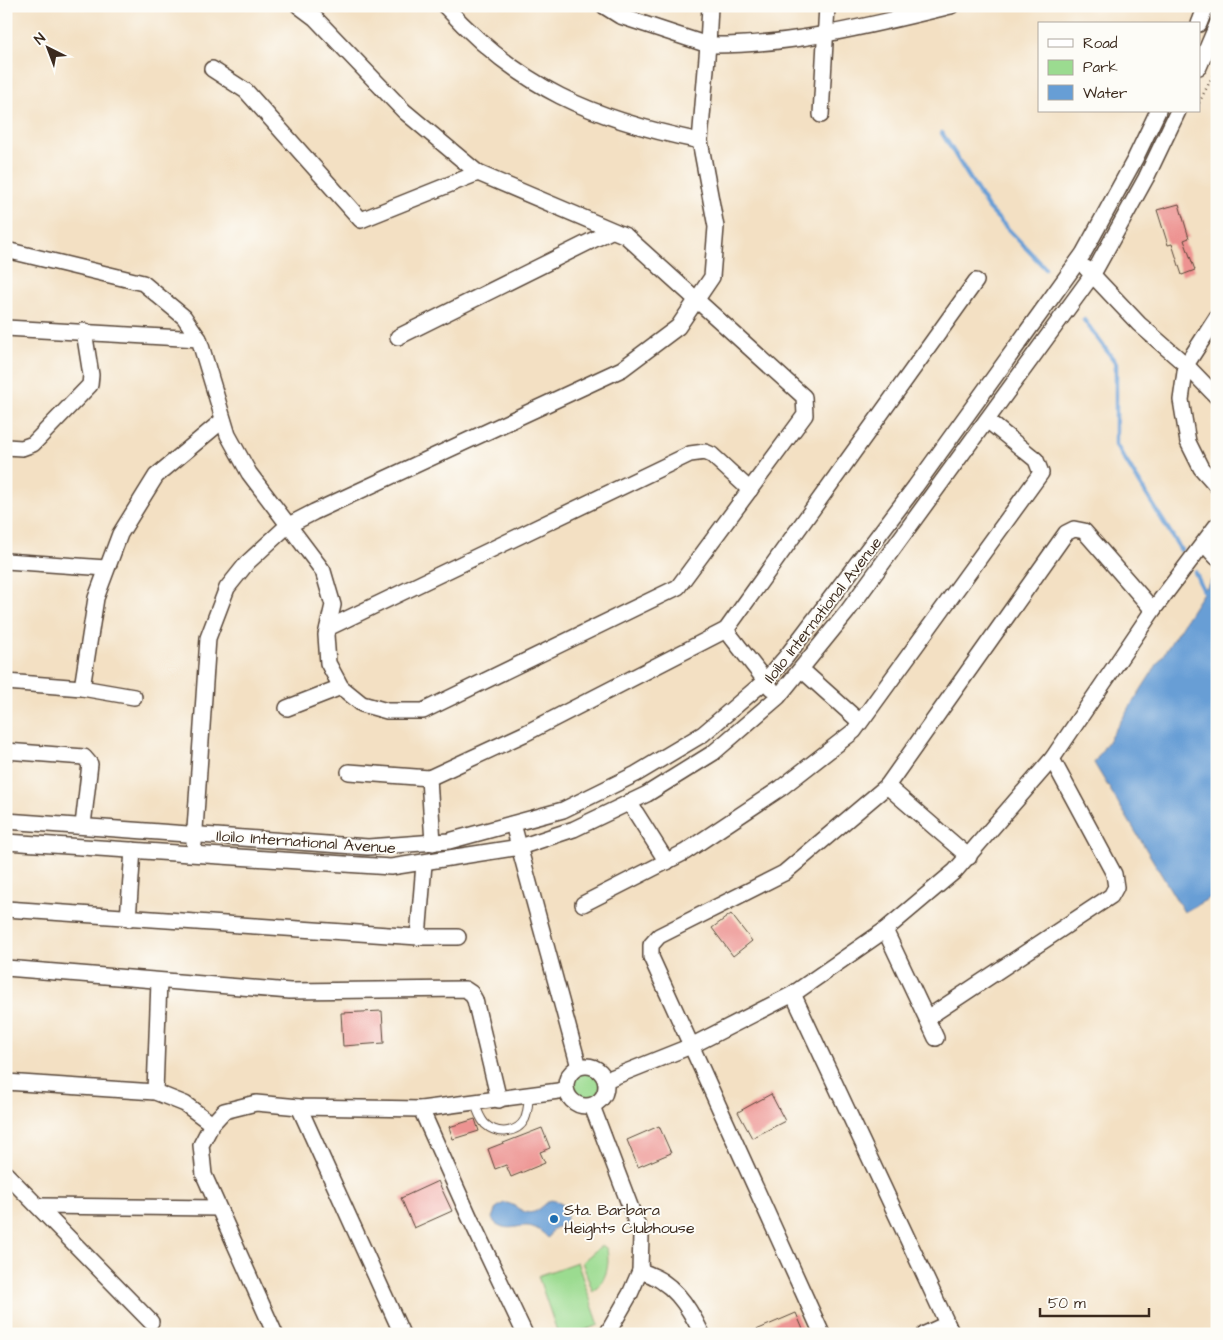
<svg xmlns="http://www.w3.org/2000/svg" width="1223" height="1340" viewBox="0 0 1223 1340" font-family="'Architects Daughter',sans-serif">
<rect width="100%" height="100%" fill="#fdfcf7"/>
<filter id="ink" filterUnits="userSpaceOnUse"><feTurbulence type="fractalNoise" baseFrequency=".02" numOctaves="2"/><feDisplacementMap in="SourceGraphic" scale="10" xChannelSelector="R" yChannelSelector="G"/><feConvolveMatrix kernelMatrix="1 2 1 2 8 2 1 2 1" color-interpolation-filters="sRGB"/></filter>
<filter id="wash" filterUnits="userSpaceOnUse"><feTurbulence type="fractalNoise" baseFrequency=".0096" numOctaves="4" result="noise"/><feDisplacementMap in="SourceGraphic" scale="20" xChannelSelector="R" yChannelSelector="G"/><feGaussianBlur stdDeviation="1.12" result="paint"/><feColorMatrix in="noise" values="0 0 0 0 0 0 0 0 0 0 0 0 0 0 0 0 0 1.4 0 .05"/><feComposite in="paint" operator="in"/></filter>
<g filter="url(#wash)">
<rect width="100%" height="100%" fill="#f3e0c3"/>
<g fill="#9bdb90" stroke="#6b8257">
<circle cx="586" cy="1086" r="14"/>
<path d="M602 1245 607 1249C610 1267 606 1280 593 1292L582 1262Z"/>
<path d="M577 1262 599 1325 573 1334H558L538 1276Z"/>
</g>
<g fill="#679ed5" stroke="#51647a">
<path d="M1211 580 1217 587V894L1184 912 1094 763Z"/>
<path d="M551 1200 560 1202 568 1213 565 1223 552 1230 548 1238C525 1213 515 1237 495 1223L492 1218 496 1208 504 1203C515 1202 522 1216 534 1212 540 1210 545 1203 551 1200Z"/>
</g>
<g fill="none" stroke-linecap="round" stroke-linejoin="round">
<g stroke="#679ed5" stroke-width="4.5">
<path d="M942 133 988 208 1045 268"/>
<path d="M1084 320 1116 363V445L1181 550"/>
<path d="M1195 572 1206 596"/>
</g>
</g>
<g id="blocks">
<g fill="#ed9391">
<path d="M1179 204 1189 238 1184 240 1195 270 1182 275 1172 244 1168 245 1157 210Z"/>
<path d="M731 914 752 941 733 956 712 928Z"/>
<path d="M382 1011 384 1043 343 1046 341 1013Z"/>
<path d="M771 1094 785 1121 752 1138 738 1112Z"/>
<path d="M475 1119 479 1131 453 1139 449 1127Z"/>
<path d="M659 1126 671 1153 638 1167 627 1140Z"/>
<path d="M542 1128 550 1148 540 1152 545 1163 511 1177 506 1165 495 1169 488 1149Z"/>
<path d="M438 1181 452 1211 414 1228 401 1198Z"/>
<path d="M796 1313 805 1334H747Z"/>
</g>
</g>
</g>
<g filter="url(#ink)">
<use href="#blocks" fill-opacity="0" stroke="#574537" stroke-width="1"/>
<g fill="none" stroke-linecap="round" stroke-linejoin="round">
<defs>
<path id="service" d="M475 1103C477 1110 480 1118 485 1124 497 1135 517 1134 525 1119 528 1112 528 1103 529 1096"/>
<g id="minor">
<path d="M445 6C519 88 593 119 700 141"/>
<path d="M710 6 708 45C791 46 871 25 951 6"/>
<path d="M1199 24 1206 6"/>
<path d="M1199 67 1217 25"/>
<path d="M212 69 246 91 361 220 478 173"/>
<path d="M821 115 827 6"/>
<path d="M6 250 143 283 184 317 199 339"/>
<path d="M1086 268 1139 324 1186 365 1217 397"/>
<path d="M1217 317 1186 365 1181 400 1188 442 1201 468 1217 486"/>
<path d="M6 328 199 339 228 435 249 473 323 571 333 605 326 635 328 663 341 687 362 704 387 711H423L678 587 805 415 804 397 626 236 478 173 404 111 315 18 299 6"/>
<path d="M398 337 611 231"/>
<path d="M6 447 22 448 33 444 90 385 91 375 84 331"/>
<path d="M1204 544 1217 558"/>
<path d="M6 561 106 568"/>
<path d="M328 628 690 454 705 452 712 455 750 490"/>
<path d="M726 630 771 688"/>
<path d="M802 670 860 722"/>
<path d="M6 682 82 688 96 598 120 534 156 476 223 420"/>
<path d="M82 688 134 697"/>
<path d="M287 708 341 687"/>
<path d="M6 751 84 757 90 764 83 825"/>
<path d="M349 772 429 778 524 734 726 630 976 281"/>
<path d="M429 778 433 843"/>
<path d="M887 786 969 857"/>
<path d="M629 802 667 862"/>
<path d="M6 821 368 847 449 841 563 810 636 774 703 734 766 680 786 657 915 487 1083 254 1135 159 1158 111"/>
<path d="M513 824 579 1067"/>
<path d="M6 842 391 867 520 847 574 829 647 794 713 753 778 697 847 612 1093 274 1146 178 1178 111"/>
<path d="M194 844 208 638 227 588 247 563 287 526 314 512 622 369 678 327 712 277 716 227 700 141 708 45 620 16 604 6"/>
<path d="M583 904 685 852 781 788 854 731 1041 473 1036 460 987 420"/>
<path d="M6 909 418 937H458"/>
<path d="M128 919 133 850"/>
<path d="M885 930 936 1038"/>
<path d="M418 937 424 864"/>
<path d="M6 968 290 991 465 989 471 993 475 1000 499 1100"/>
<path d="M793 994 952 1334"/>
<path d="M927 1018 1111 896 1116 887 1114 874 1052 759"/>
<circle cx="586" cy="1086" r="20"/>
<path d="M606 1080 691 1046 793 994 885 930 955 871 1052 759 1153 610 1217 525"/>
<path d="M6 1082 155 1092 185 1104 212 1124"/>
<path d="M155 1092 159 981"/>
<path d="M592 1106 641 1235 640 1271 630 1294 607 1334"/>
<path d="M299 1107 402 1334"/>
<path d="M421 1109 469 1216 525 1334"/>
<path d="M6 1174 151 1322"/>
<path d="M38 1206 218 1208"/>
<path d="M640 1271C672 1280 688 1305 702 1334"/>
<path d="M275 1334 204 1175 201 1145 212 1124 224 1111 256 1103 299 1107 421 1109 566 1090"/>
<path d="M822 1334 651 957V945L659 936 784 873 887 786 1066 533 1074 529 1084 531 1153 610"/>
<path d="M925 1334 947 1324"/>
</g>
</defs>
<use href="#service" stroke="#574537" stroke-width="10"/>
<use href="#minor" stroke="#574537" stroke-width="18"/>
<path stroke="#574537" stroke-width="2.5" stroke-dasharray="1 4" stroke-linecap="butt" d="M1199 103 1213 75"/>
<use href="#service" stroke="#fff" stroke-width="8"/>
<use href="#minor" stroke="#fff" stroke-width="15"/>
</g>
</g>
<circle fill="#1f6fb2" stroke="#fdfcf7" stroke-width="2" cx="554" cy="1219" r="5"/>
<g text-anchor="middle" dominant-baseline="central" stroke-width="4" stroke-linejoin="round" paint-order="stroke">
<g font-size="16" fill="#3b2a1e" stroke="#fdfcf7">
<text transform="translate(823 610) rotate(-52)">Iloilo International Avenue</text>
<text transform="translate(306 842) rotate(4)">Iloilo International Avenue</text>
</g>
<g font-size="16" fill="#3b2a1e" stroke="#fdfcf7" text-anchor="start">
<text x="564" y="1210">Sta. Barbara<tspan x="564" dy="18">Heights Clubhouse</tspan></text>
</g>
</g>
<rect width="1223" height="1340" fill="none" stroke="#fdfcf7" stroke-width="25"/>
<rect x="1038" y="22" width="162" height="90" fill="#fdfcf7" stroke="#afa8a0"/>
<rect x="1048" y="39" width="25" height="8" fill="#ffffff" stroke="#afa8a0"/>
<text x="1083" y="48" font-size="15" fill="#3b2a1e">Road</text>
<rect x="1048" y="60" width="25" height="15" fill="#9bdb90" stroke="#afa8a0"/>
<text x="1083" y="72" font-size="15" fill="#3b2a1e">Park</text>
<rect x="1048" y="85" width="25" height="15" fill="#679ed5" stroke="#afa8a0"/>
<text x="1083" y="98" font-size="15" fill="#3b2a1e">Water</text>
<g transform="translate(48 48) rotate(318)" stroke="#fdfcf7" stroke-width="4" paint-order="stroke">
<path d="M0-4L9 19L0 12L-9 19Z" fill="#3b2a1e"/>
<text y="-8" font-size="14" font-weight="bold" text-anchor="middle" fill="#3b2a1e">N</text>
</g>
<path d="M1040 1308v8h109v-8" fill="none" stroke="#3b2a1e" stroke-width="2.5"/>
<text x="1048" y="1308" font-size="15" fill="#3b2a1e" stroke="#fdfcf7" stroke-width="4" paint-order="stroke">50 m</text>
</svg>
